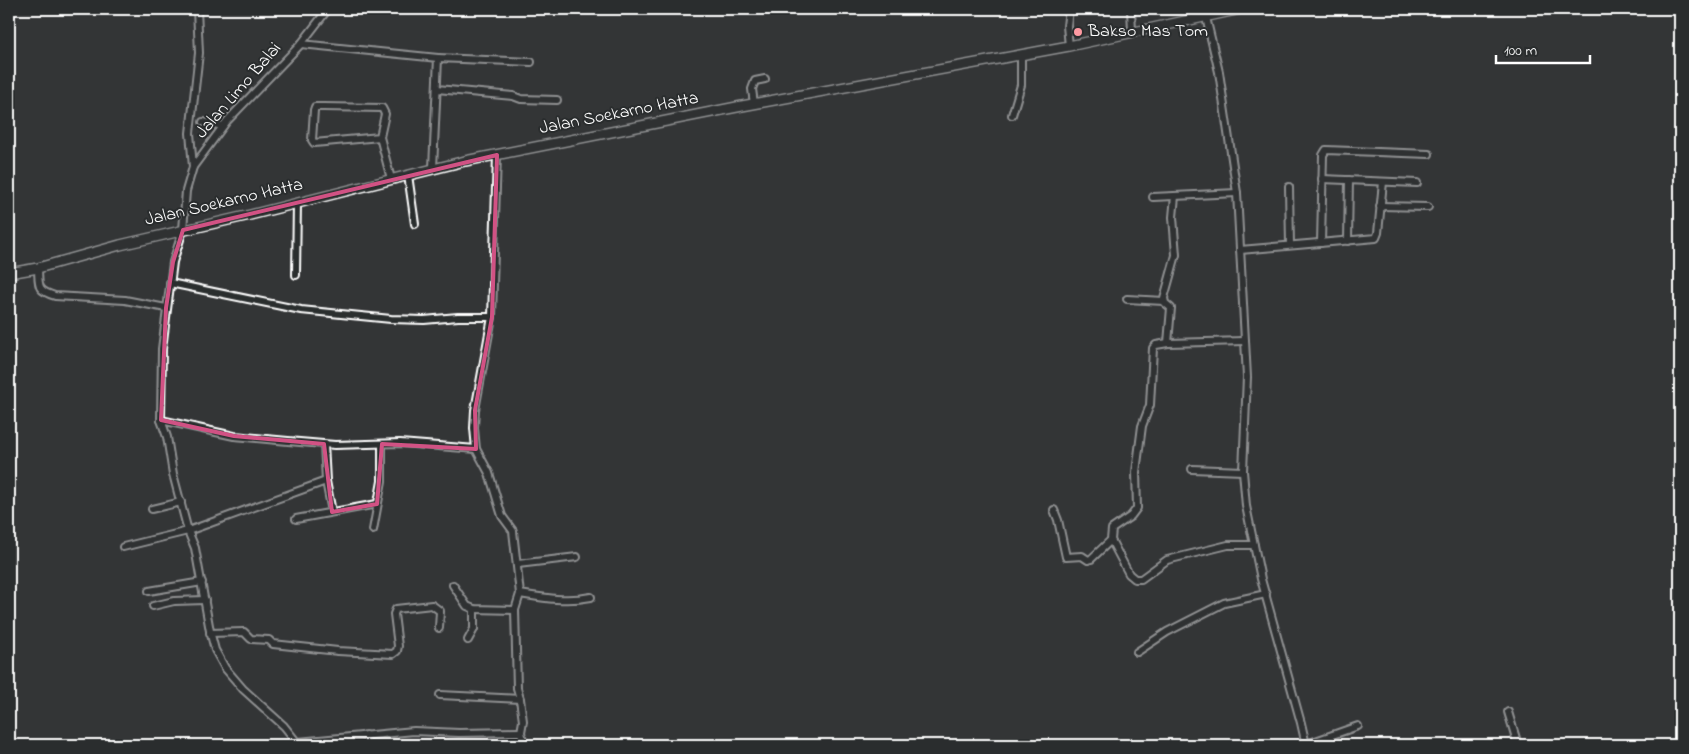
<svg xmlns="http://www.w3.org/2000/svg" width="1689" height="754" viewBox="0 0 1689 754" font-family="'Indie Flower',sans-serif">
<rect width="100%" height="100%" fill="#333536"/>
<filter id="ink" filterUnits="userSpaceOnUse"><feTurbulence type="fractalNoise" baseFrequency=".02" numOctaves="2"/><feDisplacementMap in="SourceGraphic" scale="10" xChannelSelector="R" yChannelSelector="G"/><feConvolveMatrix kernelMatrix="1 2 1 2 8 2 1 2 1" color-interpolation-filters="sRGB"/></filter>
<g filter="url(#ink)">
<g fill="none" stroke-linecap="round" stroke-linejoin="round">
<defs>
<g id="minor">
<path d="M1131 9 1132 32"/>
<path d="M1204 9 1219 72 1237 193 1247 377 1243 471 1246 506 1261 579 1301 723 1306 745"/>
<path d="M301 44 438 58 433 168"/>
<path d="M1069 46 1067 26 1069 9"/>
<path d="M438 58 531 62"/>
<path d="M437 89 513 96 521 99 557 100"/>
<path d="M754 104 752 89 755 81 765 79"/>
<path d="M1012 115 1021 85V54"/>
<path d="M203 122 223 126"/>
<path d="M380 137 314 143 312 140 314 110 315 107H323L382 108 385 114 380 137 391 179"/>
<path d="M497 155 492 317 475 410 474 428 476 449 489 473 502 516 513 531 520 594 515 610 517 688 520 699 523 721 521 732 524 745"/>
<path d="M193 167 190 133 199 53 197 9"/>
<path d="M408 175 415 224"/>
<path d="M1322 179 1417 183"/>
<path d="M1289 187 1290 245"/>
<path d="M1153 197 1237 193"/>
<path d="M1380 206 1428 207"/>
<path d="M1348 241 1349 180"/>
<path d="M1321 243 1323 155 1326 150 1429 154"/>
<path d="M1240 250 1376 238 1378 233 1383 182"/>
<path d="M38 268C39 286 36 290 55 296L125 300 166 308"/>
<path d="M296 275 297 203"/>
<path d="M170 283 301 310 391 319 424 320 458 317H492"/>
<path d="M1127 299 1164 301"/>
<path d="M1245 341 1168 343 1156 345 1153 348 1150 405 1142 426 1136 472 1137 508 1131 516 1112 529 1111 540 1129 574 1135 579H1141L1167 560 1228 545H1254"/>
<path d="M1168 343 1171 308 1165 303 1164 298 1176 255 1173 217 1175 196"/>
<path d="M161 420 234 436 288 441 335 445 400 443 476 449"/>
<path d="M324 444 326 481 332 512"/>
<path d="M1192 469 1243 471"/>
<path d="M152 509 181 502"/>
<path d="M1054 510 1058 520 1066 557 1082 556 1088 560 1091 559 1111 540"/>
<path d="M296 519 377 504"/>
<path d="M373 530 382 481V444"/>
<path d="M123 547 188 531 326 481"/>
<path d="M518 564 577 557"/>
<path d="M453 585 467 606 474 609 515 610"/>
<path d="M149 591 202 582"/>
<path d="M520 594C544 598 567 602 591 597"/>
<path d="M153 606 174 601 205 600"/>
<path d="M210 633 244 632 251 639 269 640 273 644 338 651 393 654 397 651 398 646 394 614 396 609 432 605 440 611 439 628"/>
<path d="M468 640 474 629V609"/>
<path d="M1137 652 1167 632 1224 603 1266 594"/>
<path d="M440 695 520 699"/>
<path d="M1508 712 1518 745"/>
<path d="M365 735 368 745"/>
<path d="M298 742 414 731 459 733 521 732"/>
<path d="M299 745 284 726 243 689 225 668 215 650 210 631 195 548 188 531 173 474 167 437 161 420 162 349 173 262 183 230 186 191 193 167 227 121 301 44 328 9"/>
<path d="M1304 745 1358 726"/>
</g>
<path id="highway" d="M9 273 38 268 120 245 250 215 465 161 742 106 1069 46 1241 9"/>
</defs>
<use href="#minor" stroke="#fff" stroke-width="10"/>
<use href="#highway" stroke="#fff" stroke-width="12"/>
<use href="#minor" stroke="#2a2d2e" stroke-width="6"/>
<use href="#highway" stroke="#2a2d2e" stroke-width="9"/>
</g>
</g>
<path d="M0 0H1689V754H0ZM497 155 492 317 475 410 476 449 382 444 377 504 332 512 324 444 234 436 161 420 166 308 173 262 183 230Z" fill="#333536" fill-opacity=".55" fill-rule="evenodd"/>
<path fill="none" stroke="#d15284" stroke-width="4" stroke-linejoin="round" d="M497 155 492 317 475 410 476 449 382 444 377 504 332 512 324 444 234 436 161 420 166 308 173 262 183 230Z"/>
<circle fill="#ff9aa2" stroke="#2a2d2e" stroke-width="2" cx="1078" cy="32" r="5"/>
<g text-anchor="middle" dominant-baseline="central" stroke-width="4" stroke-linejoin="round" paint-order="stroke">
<g font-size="18" fill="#fff" stroke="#2a2d2e" text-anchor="start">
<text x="1088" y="32">Bakso Mas Tom</text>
</g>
<g font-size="18" fill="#fff" stroke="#2a2d2e">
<text transform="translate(239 91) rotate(-49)">Jalan Limo Balai</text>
<text transform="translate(619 114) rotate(-11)">Jalan Soekarno Hatta</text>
<text transform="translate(224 203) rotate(-13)">Jalan Soekarno Hatta</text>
</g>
</g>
<rect width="1689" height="754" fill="none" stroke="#2a2d2e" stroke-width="30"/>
<rect x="15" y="15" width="1659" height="724" fill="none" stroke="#fff" stroke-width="2" filter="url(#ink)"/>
<path d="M1496 55v8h94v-8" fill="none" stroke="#ffffff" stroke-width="2.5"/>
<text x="1504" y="55" font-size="15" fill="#ffffff" stroke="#2a2d2e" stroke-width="4" paint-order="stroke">100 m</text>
</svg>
